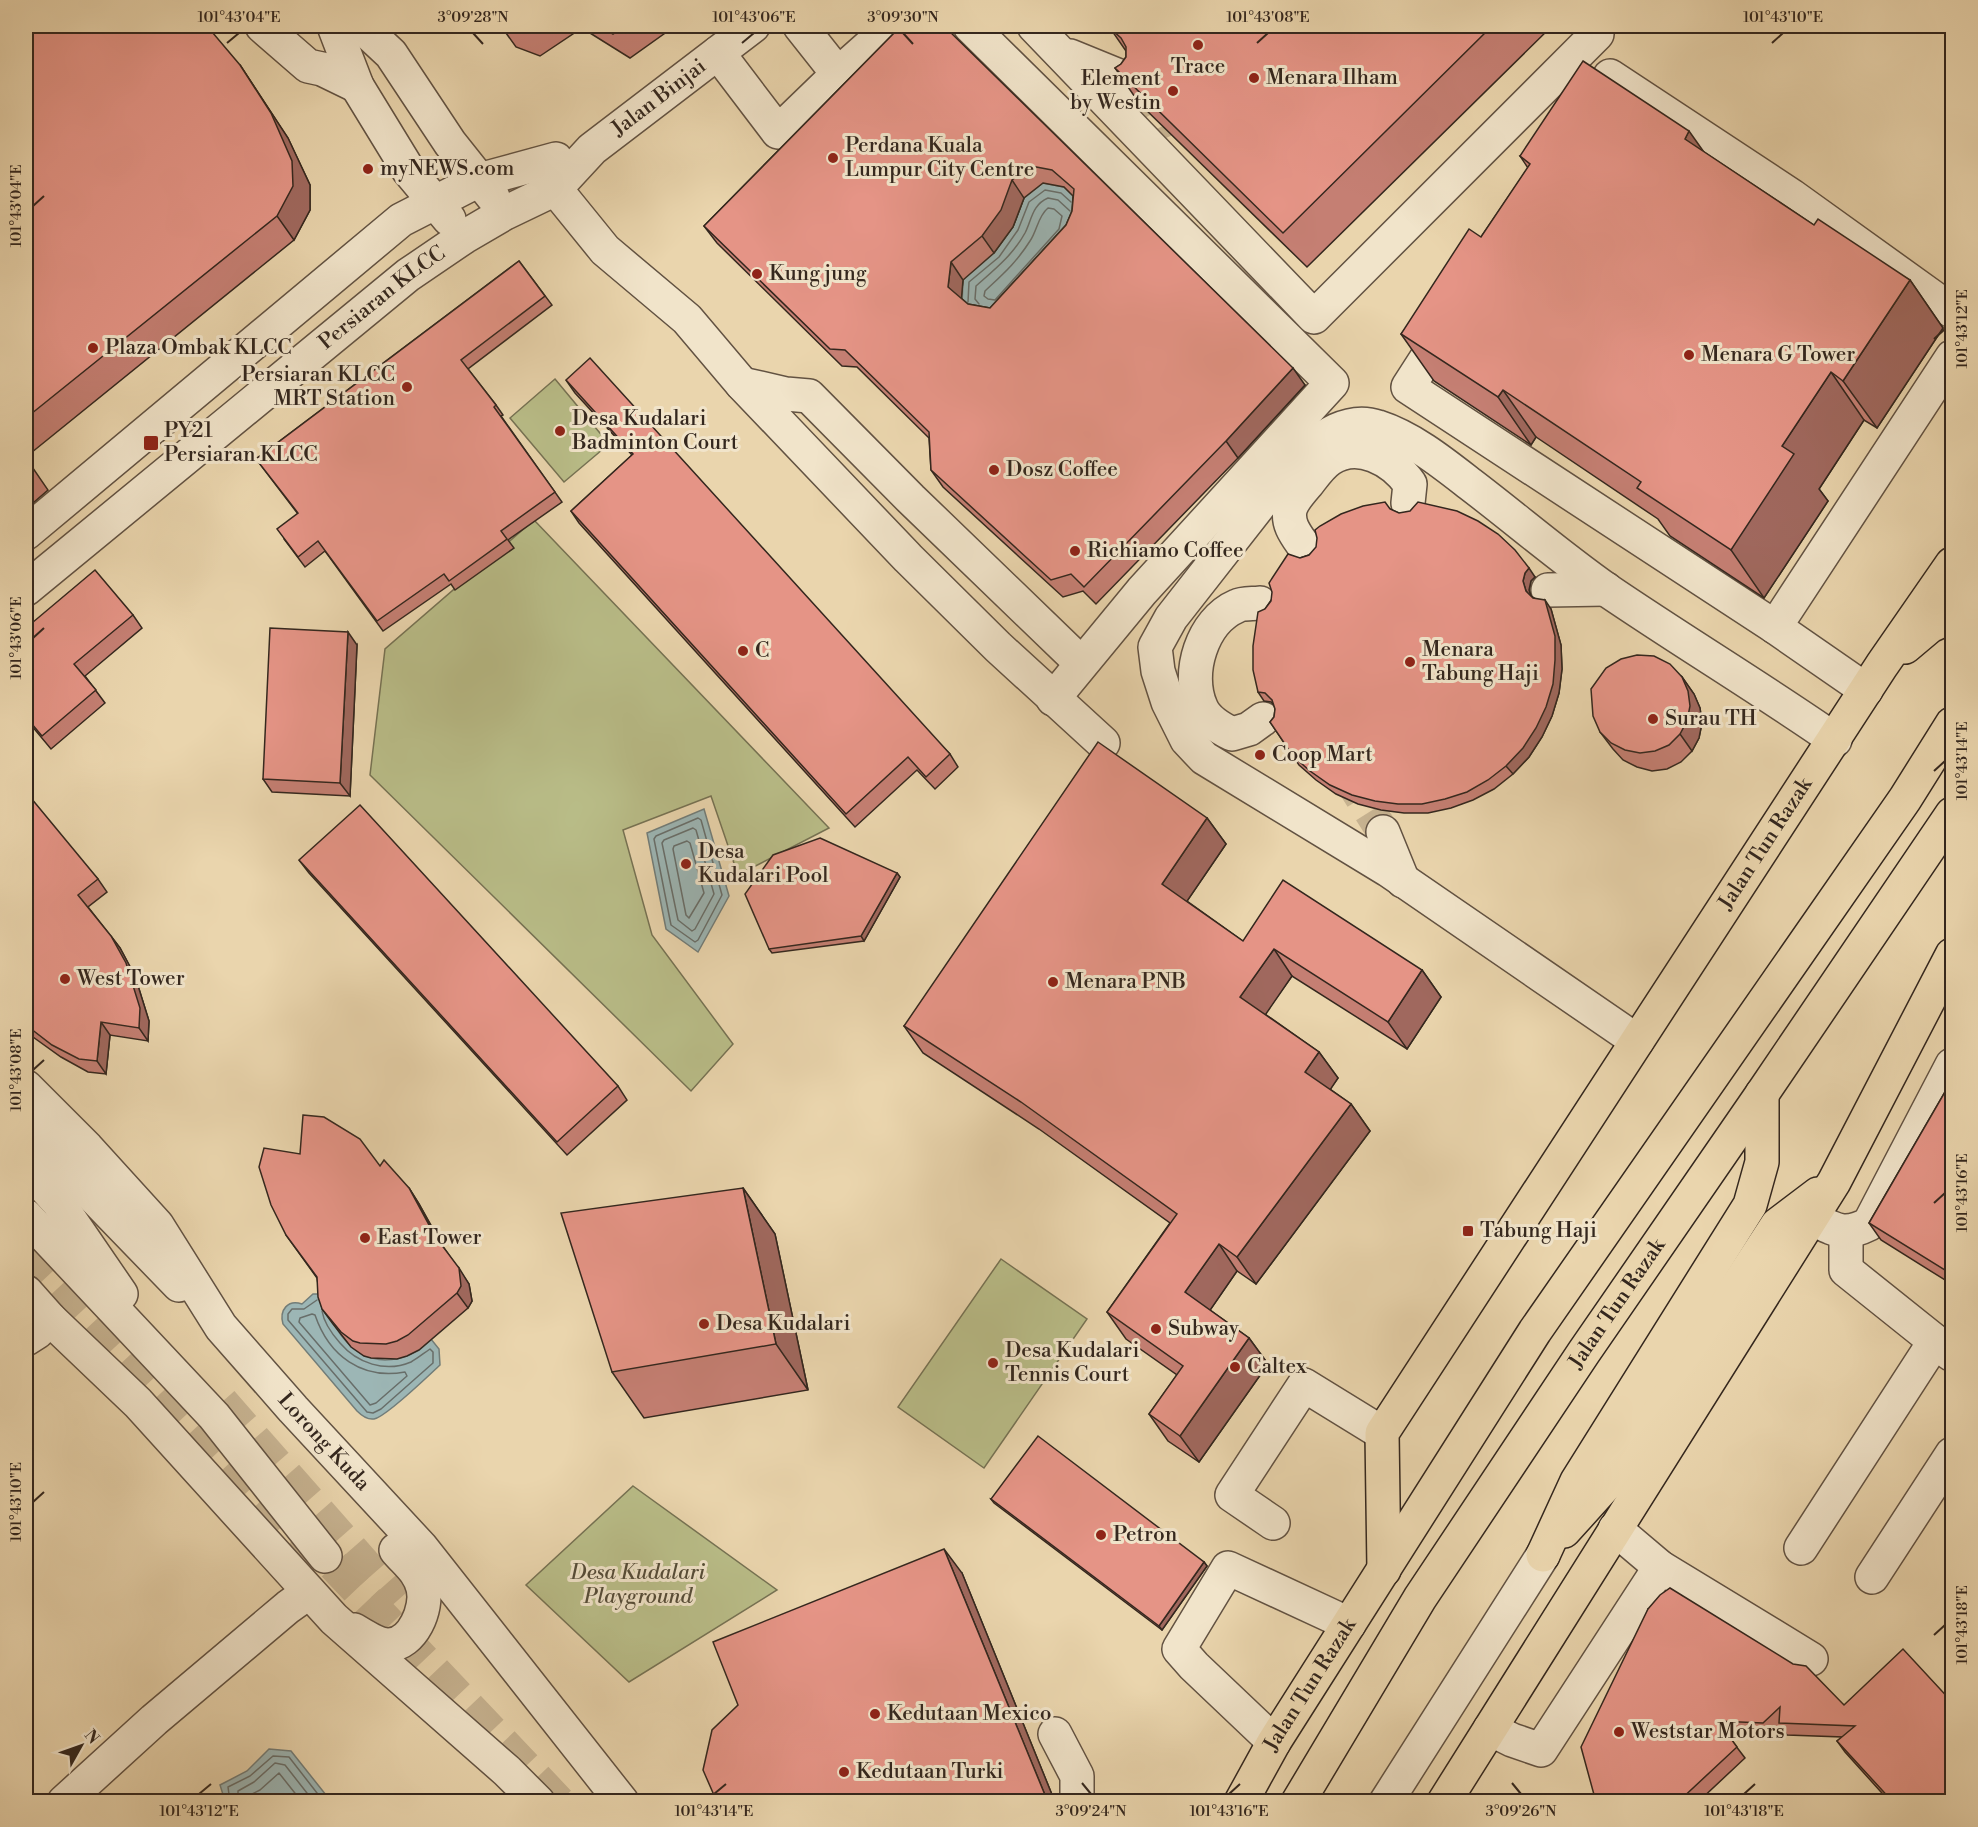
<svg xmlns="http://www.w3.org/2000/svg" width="1978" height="1827" viewBox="0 0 1978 1827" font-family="'Libre Bodoni',serif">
<rect width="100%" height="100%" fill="#ead5ad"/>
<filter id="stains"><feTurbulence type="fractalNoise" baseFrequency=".00333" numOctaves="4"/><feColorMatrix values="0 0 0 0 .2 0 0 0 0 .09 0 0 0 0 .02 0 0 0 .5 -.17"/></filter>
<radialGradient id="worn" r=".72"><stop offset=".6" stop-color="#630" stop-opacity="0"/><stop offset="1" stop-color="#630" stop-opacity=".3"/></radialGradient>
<g fill="#b9bd88" stroke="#767253" stroke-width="1.5">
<path d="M555 379 609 444 564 482 510 418Z"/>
<path d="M534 520 829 828 738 875 711 796 623 830 652 935 733 1044 691 1091 370 775 385 649Z"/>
<path d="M1001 1259 1087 1319 984 1468 898 1407Z"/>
<path d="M633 1486 777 1590 629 1682 526 1585Z"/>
</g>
<g fill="#9cb6b5" stroke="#727d79" stroke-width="1.5">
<path d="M1043 183 1064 187 1086 207 1006 321 962 305 963 280 1013 227 1024 198Z"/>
<path d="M704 809 729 896 698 952 666 929 647 833Z"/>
<path d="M313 1294H320C332 1324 348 1359 385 1360 405 1360 417 1352 431 1339L439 1349 440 1365C428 1376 386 1417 374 1419 367 1420 362 1416 357 1411L283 1324C279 1310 288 1299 302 1304Z"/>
<path d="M269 1749 291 1751 330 1800 225 1801 220 1785 247 1771Z"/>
</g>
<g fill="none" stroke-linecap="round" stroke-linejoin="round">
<g stroke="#686e6a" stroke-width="1.5">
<path d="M1048 208 1054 209 1062 216 1059 229 995 300 988 299 984 296 985 291C1003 274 1016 263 1030 241 1037 231 1038 216 1048 208Z"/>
<path d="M968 302 969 282 999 257 1018 230 1029 202 1045 190 1061 193 1071 202"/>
<path d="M979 304 975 299 976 286C994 270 1013 255 1025 233 1032 219 1032 205 1048 198L1058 200 1070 211"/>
<path d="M698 818 701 820 722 895 698 940 695 942 671 925 654 839 656 836Z"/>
<path d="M693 828 696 830 714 894 695 929 692 931 678 920 662 843 664 840Z"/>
<path d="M687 841 690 843 704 893 689 918 686 915 673 849 674 846Z"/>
<path d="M317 1300 304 1309H292L288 1314V1320L367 1412 373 1413 381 1409 433 1363V1352L430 1349C424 1353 418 1358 411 1362 385 1373 357 1363 340 1343 332 1334 324 1323 322 1311"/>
<path d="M312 1314 315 1315C329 1356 362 1380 405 1372L407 1376 376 1403 370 1405 299 1322 300 1318Z"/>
<path d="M230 1802 228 1787 250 1776 273 1756 289 1757 324 1802"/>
<path d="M238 1802V1791L254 1782 275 1763 285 1765 314 1802"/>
<path d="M247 1802 248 1796 260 1790 279 1773 302 1802"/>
</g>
<g stroke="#c6b290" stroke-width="33" stroke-dasharray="33 16" stroke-linecap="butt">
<path d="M1133 87C1148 103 1157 118 1166 138"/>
<path d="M1344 770 1383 832"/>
<path d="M26 1251 288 1532 325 1556 559 1802"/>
<path d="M222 1402 397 1601"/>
</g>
<defs>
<g id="minor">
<path d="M262 26 308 66 322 69 357 86"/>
<path d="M334 26 357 86 409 171 449 219"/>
<path d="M361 26 391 54 450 143 493 197"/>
<path d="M800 26 838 74"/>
<path d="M970 26 1332 383 1142 591 1053 699"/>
<path d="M1034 26 1314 317 1597 34 1590 26"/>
<path d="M718 53 778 132 838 74 892 26"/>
<path d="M1070 56 1124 78 1132 86"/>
<path d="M1584 116 1610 76 1792 196 1952 311"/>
<path d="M536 165 605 250 687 319 742 384 908 558 998 647 1103 743"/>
<path d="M1446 328 1408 387 1775 627"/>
<path d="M742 384 786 394 809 396 911 499 1081 663"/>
<path d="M26 533 401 220 479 180 556 159"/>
<path d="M1305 548C1297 536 1287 525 1290 510 1292 501 1302 490 1308 483 1315 474 1321 465 1330 459 1358 440 1393 460 1410 484L1408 503"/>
<path id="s1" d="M26 589 408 275 464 237 505 213 555 189 592 149 753 26"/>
<path d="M1548 590 1606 589"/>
<path d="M1260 603C1253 604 1243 603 1237 606 1202 621 1186 673 1201 707 1206 720 1220 728 1232 734L1249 729 1263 719"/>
<path d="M1866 690 1775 627 1952 357"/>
<path d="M1383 832 1403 881"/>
<path d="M1637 1041 1388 870 1204 758 1187 740 1168 702 1158 671 1155 647 1171 618 1297 457C1320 439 1347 416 1378 427 1412 438 1443 463 1470 484 1516 519 1560 557 1607 590 1682 641 1760 688 1835 740"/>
<path id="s2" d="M26 1087 87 1148 157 1225 221 1327 293 1409 421 1547 622 1802"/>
<path d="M26 1127 179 1285"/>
<path d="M26 1166 58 1202 121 1294"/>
<path d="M26 1216 214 1416 325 1556"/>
<path d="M1811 1218C1836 1230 1843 1237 1869 1224L1952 1065"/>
<path d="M1846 1232V1270L1951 1354"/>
<path d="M26 1292 50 1319 138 1403 334 1619 507 1771 538 1802"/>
<path d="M26 1339 37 1332 50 1319"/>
<path d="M1273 1523 1232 1495 1304 1385 1382 1433"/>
<path d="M1615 1529 1660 1567 1811 1659"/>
<path d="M1801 1548 1935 1341"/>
<path d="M1872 1577 1952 1454"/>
<path d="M354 1630C363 1635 377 1645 388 1645 413 1645 428 1608 423 1588 419 1571 407 1563 396 1550"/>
<path d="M1490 1729 1512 1740 1541 1750 1660 1567"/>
<path d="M1055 1734 1077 1776V1802"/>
<path d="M1274 1742 1194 1666 1179 1649 1228 1568 1349 1624"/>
<path d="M64 1802 154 1720 288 1607 309 1592"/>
<path d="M1386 1802 1543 1555"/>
</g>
<g id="major">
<path d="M1905 647 1930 626 1952 616"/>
<path d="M1564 1531 1611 1479 1777 1225 1818 1194"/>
<path d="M1543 1555 1577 1481 1750 1205 1762 1162V1094"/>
<path id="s3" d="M1384 1570 1382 1433 1882 665 1952 564"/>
<path id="s4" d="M1241 1802 1274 1742 1535 1331 1905 799 1952 724"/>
<path id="s5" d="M1298 1802 1420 1598 1584 1352 1762 1094 1952 814"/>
<path d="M1444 1802 1834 1182 1952 955"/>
</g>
</defs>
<use href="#minor" stroke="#625242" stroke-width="36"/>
<use href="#major" stroke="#34271e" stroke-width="36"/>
<use href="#minor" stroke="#f1e4ca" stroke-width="33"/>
<use href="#major" stroke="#ead5ad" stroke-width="33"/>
</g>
<g fill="#c57f73" stroke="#34271e" stroke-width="1.5" fill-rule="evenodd">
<path d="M26 26 240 65 288 138 310 185V210L294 240 26 457Z"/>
<path d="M501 26H675L630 58 582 28 540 56 516 47Z"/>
<path d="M901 26 1305 385 1238 458 1096 604 1083 591 1063 597 943 487 931 470 929 438 857 367 842 366 717 243 704 226ZM1043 183 1064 187 1073 196 1072 211 1066 225 990 308 968 304 961 298 963 280 994 253 1013 227 1024 198Z"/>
<path d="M1111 26H1552L1307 267 1139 103 1115 68 1121 64 1126 57V51L1110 28Z"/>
<path d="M1704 152 1814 225 1910 280 1943 328 1877 428 1864 420 1819 489 1828 501 1764 598 1670 536 1658 519 1536 437 1531 445 1434 381 1401 334 1481 237 1528 168 1520 156Z"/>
<path d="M519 261 552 305 468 369 496 405 503 415 501 416 562 502 508 540 514 548 455 590 451 584 383 631 325 551 305 567 284 539 298 514 256 459Z"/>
<path d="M566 380 950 754 958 767 935 789 917 770 855 827 579 523 571 511 632 455 575 393Z"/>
<path d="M26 458 48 490 26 509Z"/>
<path d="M1390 509 1535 577 1531 581 1529 590 1531 596 1551 609 1561 645 1562 669 1559 693 1552 716 1542 737 1529 757 1513 774 1494 789 1473 800 1451 808 1428 813H1404L1381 810 1358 804 1336 794 1316 780 1299 765 1270 722 1274 717 1275 709 1274 705 1271 702 1264 701 1258 692 1265 609 1300 558 1309 555Z"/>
<path d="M133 615 142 628 85 676 105 703 51 749 26 719V628Z"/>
<path d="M357 645 350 796 272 792 263 779Z"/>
<path d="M1682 677 1694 694 1700 708 1702 723 1699 738 1692 751 1681 762 1667 769 1652 771 1637 767 1623 760 1613 749 1600 732Z"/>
<path d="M26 803 98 879 107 892 88 907 120 948 135 976 149 1021 148 1041 110 1035 106 1074 88 1072 61 1057 33 1037 26 1029Z"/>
<path d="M1207 818 1226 844 1187 901 1243 941 1422 970 1441 997 1407 1049 1292 976 1265 1014 1319 1052 1338 1078 1330 1089 1351 1104 1370 1131 1256 1284 1237 1271 1210 1310 1249 1338 1268 1364 1199 1462 1168 1441 1149 1414 1177 1375 1126 1339 1107 1312 1170 1223 1039 1129 923 1053 904 1026Z"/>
<path d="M299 860 618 1086 627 1100 567 1155 309 873Z"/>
<path d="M897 873 900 877 864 941 772 953 769 949Z"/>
<path d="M1953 1078V1285L1881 1240 1869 1223Z"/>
<path d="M380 1166 409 1188 419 1204 444 1248 469 1284 472 1301 468 1308 419 1350 407 1356 397 1359 371 1358 364 1356 351 1347 333 1324 322 1309 317 1278 286 1235Z"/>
<path d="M743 1188 775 1234 808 1390 644 1418 612 1372Z"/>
<path d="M991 1499 1204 1562 1207 1566 1162 1630 994 1503Z"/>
<path d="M962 1573 1055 1802H717Z"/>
<path d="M1648 1609 1844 1705 1953 1802H1890L1845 1752 1837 1741 1842 1737 1787 1735 1780 1726 1771 1734 1726 1733 1745 1758 1698 1802H1596Z"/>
</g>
<g fill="#a0685e" stroke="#34271e" stroke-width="1.5">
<path d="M240 65 288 138 310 185V210L294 240 277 216Z"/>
<path d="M1689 131 1723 179 1685 139Z"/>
<path d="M1012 180 1024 198 1013 227 994 253 982 236Z"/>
<path d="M951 262 963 280 961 304 948 287Z"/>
<path d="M1910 280 1943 328 1877 428 1843 381Z"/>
<path d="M1293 368 1305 385 1238 458 1226 441Z"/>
<path d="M1831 372 1864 420 1819 489 1828 501 1764 598 1731 550 1782 446Z"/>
<path d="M1503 390 1536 437 1531 445 1498 397Z"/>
<path d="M1529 568 1535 577 1531 581 1529 590 1532 600 1526 591 1523 581 1525 573Z"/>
<path d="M1545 600 1551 609 1561 645 1562 669 1559 693 1552 716 1542 737 1529 757 1513 774 1506 766Z"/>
<path d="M348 632 357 645 350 796 340 783Z"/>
<path d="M1682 677 1694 694 1700 708 1702 723 1699 738 1692 751 1680 734Z"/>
<path d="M1207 818 1226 844 1181 910 1162 884Z"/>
<path d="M897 873 900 877 864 941 861 936Z"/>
<path d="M111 936 120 948 135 976 149 1021 148 1041 139 1028Z"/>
<path d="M1274 949 1292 976 1259 1024 1240 997Z"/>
<path d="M1422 970 1441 997 1407 1049 1388 1022Z"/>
<path d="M101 1022 110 1035 106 1074 97 1061Z"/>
<path d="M1319 1052 1338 1078 1324 1099 1305 1072Z"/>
<path d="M1351 1104 1370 1131 1256 1284 1237 1257Z"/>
<path d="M409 1188 419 1204 445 1252 435 1236Z"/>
<path d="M743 1188 775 1234 808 1390 776 1344Z"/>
<path d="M1219 1244 1237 1271 1204 1319 1185 1292Z"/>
<path d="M459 1268 469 1284 472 1301 468 1308 457 1293Z"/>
<path d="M1249 1338 1268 1364 1199 1462 1180 1436Z"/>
<path d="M944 1549 962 1573 1055 1802H1050L1045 1795Z"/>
<path d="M1204 1562 1207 1566 1162 1630 1159 1626Z"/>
</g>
<g fill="#e59486" stroke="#34271e" stroke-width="1.5" fill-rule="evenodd">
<path d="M26 26H207L240 65 271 113 292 161 293 186 277 216 26 418Z"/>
<path d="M505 26H532L523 32Z"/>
<path d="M599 26H625L613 34Z"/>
<path d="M901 26H944L1293 368 1226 441 1084 587 1071 574 1051 580 931 470 929 432 845 350 830 349 704 226ZM1031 166 1052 170 1074 189 1072 211 1066 225 990 308 968 304 948 287 951 262 982 236 1001 210 1012 180Z"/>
<path d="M1111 26H1492L1283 233 1115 68 1121 64 1126 57V47L1121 38 1110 28Z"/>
<path d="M1583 61 1689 131 1685 139 1814 225 1818 219 1910 280 1843 381 1831 372 1782 446 1794 454 1731 550 1637 488 1641 482 1503 390 1498 397 1401 334 1469 229 1481 237 1530 164 1520 156Z"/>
<path d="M519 261 545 296 461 360 496 405 494 407 555 492 501 531 507 539 449 581 444 574 377 621 318 541 298 557 277 529 298 513 256 459Z"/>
<path d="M590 358 950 754 926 777 908 757 846 814 571 511 633 454 566 380Z"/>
<path d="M26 458 31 465 26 470Z"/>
<path d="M1385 502 1390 509 1399 513 1410 511 1418 502 1457 511 1478 521 1498 534 1515 550 1529 568 1525 573 1523 581 1526 591 1533 598 1545 600 1555 636V660L1553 684 1546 707 1536 728 1523 748 1506 766 1488 780 1467 792 1445 799 1422 804H1398L1375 801 1352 795 1330 785 1310 771 1293 756 1270 722 1274 717 1275 709 1272 700 1265 693 1258 692 1253 670V646L1258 612 1265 609 1271 601 1272 592 1269 583 1288 554 1300 558 1309 555 1316 547 1317 538 1315 530 1320 526 1341 514 1363 506Z"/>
<path d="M95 570 133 615 74 664 96 690 42 736 26 717V628Z"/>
<path d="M270 628 348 632 340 783 263 779Z"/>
<path d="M1637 655 1654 656 1670 664 1682 677 1688 691 1690 706 1687 721 1680 734 1669 745 1655 751 1640 753 1625 750 1611 743 1600 732 1593 716 1591 689 1606 668 1621 659Z"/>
<path d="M1098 742 1207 818 1162 884 1243 941 1283 880 1422 970 1388 1022 1274 949 1240 997 1319 1052 1305 1072 1351 1104 1237 1257 1219 1244 1185 1292 1249 1338 1180 1436 1149 1414 1183 1366 1107 1312 1177 1214 1021 1102 904 1026Z"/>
<path d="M31 798 98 879 78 895 111 936 126 963 140 1008 139 1028 101 1022 97 1061 79 1059 52 1045 26 1025V803Z"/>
<path d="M360 805 618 1086 557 1142 299 860Z"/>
<path d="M820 838 897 873 861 936 769 949 745 894 773 855Z"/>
<path d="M1953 1078V1275L1869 1223Z"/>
<path d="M303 1115 324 1117 360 1139 380 1166 384 1160 409 1188 435 1236 459 1268 461 1286 457 1293 408 1335 397 1341 386 1344 360 1343 353 1341 341 1332 322 1309 318 1297 317 1277 286 1235 271 1205 259 1167 264 1148 300 1154Z"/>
<path d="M743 1188 776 1344 612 1372 561 1213Z"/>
<path d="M1038 1436 1204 1562 1159 1626 991 1499Z"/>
<path d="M944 1549 1045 1795 1030 1802H717L703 1770 712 1730 738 1705 713 1642Z"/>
<path d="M1670 1588 1793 1664 1806 1666 1844 1705 1903 1649 1953 1703V1802H1893L1837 1741 1855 1726 1779 1723 1780 1707 1763 1723 1718 1721 1737 1747 1678 1802H1596L1581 1747 1648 1609 1660 1595Z"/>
<path d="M1776 1798 1779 1802H1772Z"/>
</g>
<path fill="none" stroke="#34271e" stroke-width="2" d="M473 33 483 44M903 33 913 44M227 43 239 33M742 43 754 33M1257 43 1268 33M1772 43 1783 33M33 206 44 196M1934 339 1945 329M33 638 44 628M1934 771 1945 761M33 1070 44 1060M1934 1203 1945 1193M33 1502 44 1492M1934 1635 1945 1625M1082 1783 1091 1794M1512 1783 1521 1794M199 1794 211 1784M714 1794 726 1784M1229 1794 1240 1784M1744 1794 1755 1784"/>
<g fill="#8f2418" stroke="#f1e4ca" stroke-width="2">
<circle cx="1198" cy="45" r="6"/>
<circle cx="1254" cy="78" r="6"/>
<circle cx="1173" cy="91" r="6"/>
<circle cx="833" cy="158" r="6"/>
<circle cx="368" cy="169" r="6"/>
<circle cx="757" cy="274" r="6"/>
<circle cx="93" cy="348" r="6"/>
<circle cx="1689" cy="355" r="6"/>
<circle cx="407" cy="387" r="6"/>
<circle cx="560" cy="431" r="6"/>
<rect x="143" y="435" width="16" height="16" rx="3"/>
<circle cx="994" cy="470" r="6"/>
<circle cx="1075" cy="551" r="6"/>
<circle cx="743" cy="651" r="6"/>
<circle cx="1410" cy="662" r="6"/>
<circle cx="1653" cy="719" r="6"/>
<circle cx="1260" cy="755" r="6"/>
<circle cx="686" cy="864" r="6"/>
<circle cx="65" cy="979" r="6"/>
<circle cx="1053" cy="982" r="6"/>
<rect x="1462" y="1225" width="12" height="12" rx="3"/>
<circle cx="365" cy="1238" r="6"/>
<circle cx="704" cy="1324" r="6"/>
<circle cx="1156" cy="1329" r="6"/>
<circle cx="993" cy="1363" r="6"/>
<circle cx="1235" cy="1367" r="6"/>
<circle cx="1101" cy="1535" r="6"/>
<circle cx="875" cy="1714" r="6"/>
<circle cx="1619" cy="1732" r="6"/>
<circle cx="844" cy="1772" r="6"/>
</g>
<g text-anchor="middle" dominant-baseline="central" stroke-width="6" stroke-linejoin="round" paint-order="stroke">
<g font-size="21" fill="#34271e" stroke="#f1e4ca" text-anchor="start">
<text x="1198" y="67" text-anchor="middle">Trace</text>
<text x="1266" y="78">Menara Ilham</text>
<text x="1161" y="79" text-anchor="end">Element<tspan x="1161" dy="24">by Westin</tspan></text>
<text x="845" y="146">Perdana Kuala<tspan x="845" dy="24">Lumpur City Centre</tspan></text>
<text x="380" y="169">myNEWS.com</text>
<text x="769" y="274">Kung jung</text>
<text x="105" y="348">Plaza Ombak KLCC</text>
<text x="1701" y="355">Menara G Tower</text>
<text x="395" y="375" text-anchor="end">Persiaran KLCC<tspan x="395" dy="24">MRT Station</tspan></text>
<text x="572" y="419">Desa Kudalari<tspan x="572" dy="24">Badminton Court</tspan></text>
<text x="164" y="431">PY21<tspan x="164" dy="24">Persiaran KLCC</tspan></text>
<text x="1006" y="470">Dosz Coffee</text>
<text x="1087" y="551">Richiamo Coffee</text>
<text x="1422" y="650">Menara<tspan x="1422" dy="24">Tabung Haji</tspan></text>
<text x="755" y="651">C</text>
<text x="1665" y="719">Surau TH</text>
<text x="1272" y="755">Coop Mart</text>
<text x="698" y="852">Desa<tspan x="698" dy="24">Kudalari Pool</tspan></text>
<text x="77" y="979">West Tower</text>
<text x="1065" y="982">Menara PNB</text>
<text x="1480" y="1231">Tabung Haji</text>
<text x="377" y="1238">East Tower</text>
<text x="716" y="1324">Desa Kudalari</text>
<text x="1168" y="1329">Subway</text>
<text x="1005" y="1351">Desa Kudalari<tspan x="1005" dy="24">Tennis Court</tspan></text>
<text x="1247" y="1367">Caltex</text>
<text x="1113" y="1535">Petron</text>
<text x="887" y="1714">Kedutaan Mexico</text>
<text x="1631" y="1732">Weststar Motors</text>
<text x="856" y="1772">Kedutaan Turki</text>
</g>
<g font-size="21" fill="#34271e" stroke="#f1e4ca">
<text stroke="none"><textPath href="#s1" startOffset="804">Jalan Binjai</textPath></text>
<text stroke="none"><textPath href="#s1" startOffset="460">Persiaran KLCC</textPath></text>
<text stroke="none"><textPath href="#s3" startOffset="840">Jalan Tun Razak</textPath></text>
<text stroke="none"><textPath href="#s5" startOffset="592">Jalan Tun Razak</textPath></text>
<text stroke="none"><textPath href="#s2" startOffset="465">Lorong Kuda</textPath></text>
<text stroke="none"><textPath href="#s4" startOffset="136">Jalan Tun Razak</textPath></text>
</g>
<g font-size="21" font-style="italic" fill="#554c38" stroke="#f1e4ca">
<text x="638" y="1573">Desa Kudalari<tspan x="638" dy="24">Playground</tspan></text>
</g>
</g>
<rect width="1978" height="1827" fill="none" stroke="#ead5ad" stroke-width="66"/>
<g transform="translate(81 1746) rotate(50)" stroke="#f1e4ca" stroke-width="4.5" paint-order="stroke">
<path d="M0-4.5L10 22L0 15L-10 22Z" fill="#34271e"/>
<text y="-9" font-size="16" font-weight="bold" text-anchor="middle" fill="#34271e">N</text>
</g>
<rect x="33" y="33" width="1912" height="1761" fill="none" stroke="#34271e" stroke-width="2"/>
<g font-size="15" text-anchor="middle" fill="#34271e">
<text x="239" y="22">101°43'04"E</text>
<text x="473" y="22">3°09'28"N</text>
<text x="754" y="22">101°43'06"E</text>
<text x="903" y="22">3°09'30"N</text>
<text x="1268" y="22">101°43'08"E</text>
<text x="1783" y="22">101°43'10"E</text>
<text transform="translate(16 206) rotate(-90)" y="5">101°43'04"E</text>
<text transform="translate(1962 329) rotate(-90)" y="5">101°43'12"E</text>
<text transform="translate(16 638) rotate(-90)" y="5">101°43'06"E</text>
<text transform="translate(1962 761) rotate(-90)" y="5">101°43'14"E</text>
<text transform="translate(16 1070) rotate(-90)" y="5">101°43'08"E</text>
<text transform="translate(1962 1193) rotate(-90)" y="5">101°43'16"E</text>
<text transform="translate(16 1502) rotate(-90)" y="5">101°43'10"E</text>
<text transform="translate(1962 1625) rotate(-90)" y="5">101°43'18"E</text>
<text x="199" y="1816">101°43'12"E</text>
<text x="714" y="1816">101°43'14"E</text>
<text x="1091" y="1816">3°09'24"N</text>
<text x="1229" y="1816">101°43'16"E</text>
<text x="1521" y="1816">3°09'26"N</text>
<text x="1744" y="1816">101°43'18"E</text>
</g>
<rect width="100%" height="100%" filter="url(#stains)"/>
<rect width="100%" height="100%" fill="url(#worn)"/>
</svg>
